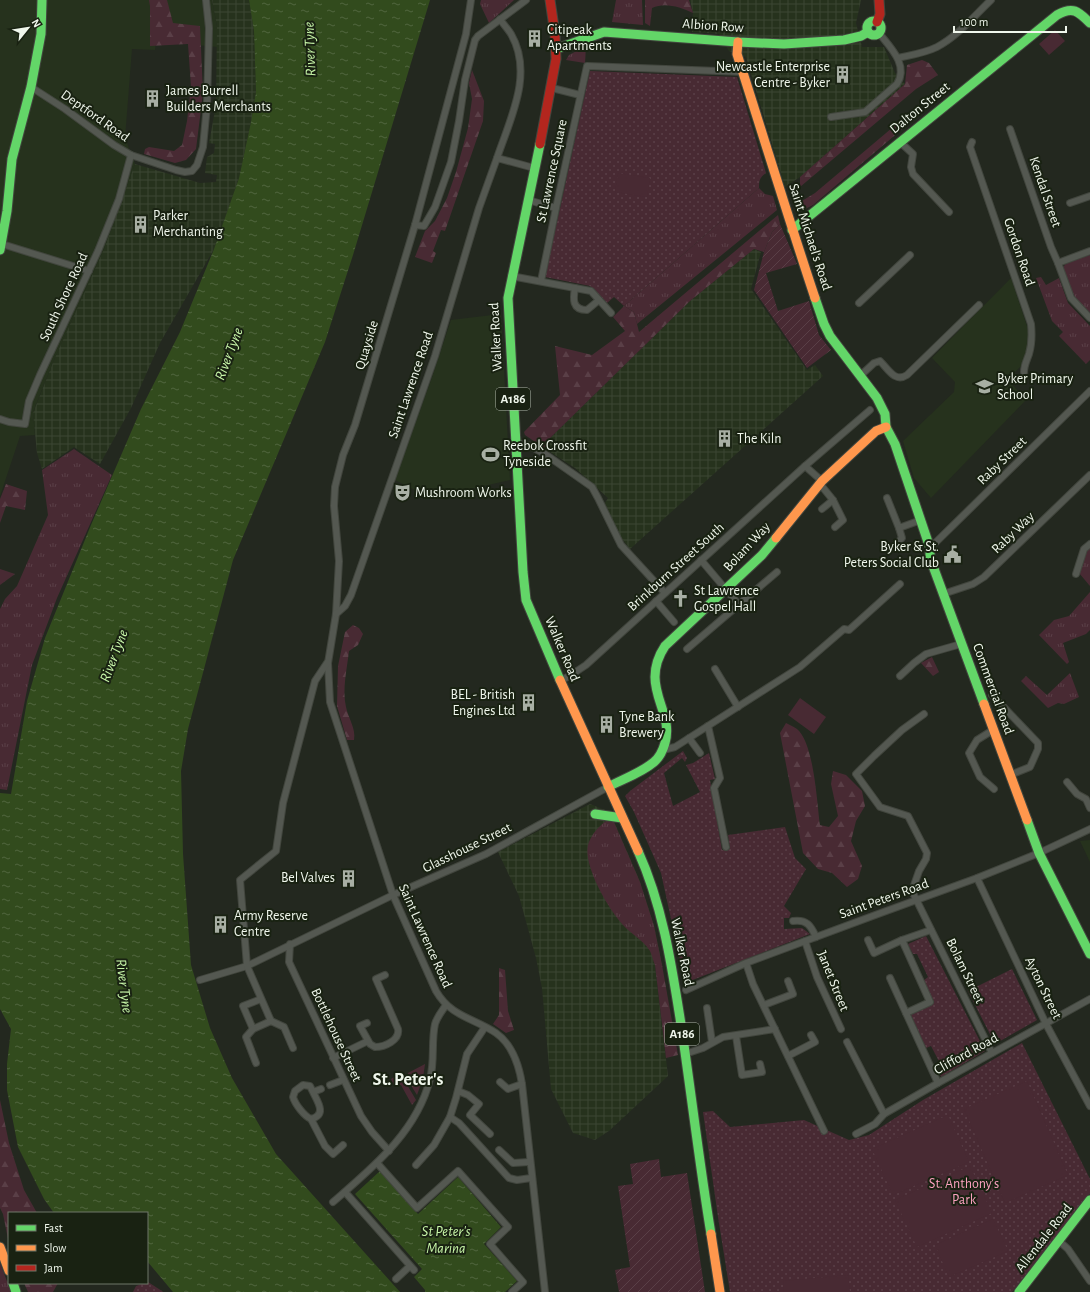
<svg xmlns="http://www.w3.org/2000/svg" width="1090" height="1292" viewBox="0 0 1090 1292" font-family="'Alegreya Sans',sans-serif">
<defs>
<pattern id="industrial-grid" width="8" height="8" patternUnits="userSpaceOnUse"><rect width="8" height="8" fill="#26321d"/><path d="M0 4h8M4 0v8" fill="none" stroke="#3b4633"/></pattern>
<pattern id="grass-tufts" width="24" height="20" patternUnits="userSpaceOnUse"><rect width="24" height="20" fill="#482a33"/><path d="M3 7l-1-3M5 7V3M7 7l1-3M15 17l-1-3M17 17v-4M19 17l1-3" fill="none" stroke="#5a3f47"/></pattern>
<pattern id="forest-firs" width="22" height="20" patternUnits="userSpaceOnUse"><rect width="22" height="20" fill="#482a33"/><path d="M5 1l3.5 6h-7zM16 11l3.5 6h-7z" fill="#5a3f47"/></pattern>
<pattern id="park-dots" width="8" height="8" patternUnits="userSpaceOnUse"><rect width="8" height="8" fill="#482a33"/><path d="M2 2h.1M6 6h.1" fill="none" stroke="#5a3f47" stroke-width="1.8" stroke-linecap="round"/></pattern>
<pattern id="garden-furrows" width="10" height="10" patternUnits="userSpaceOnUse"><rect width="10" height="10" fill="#482a33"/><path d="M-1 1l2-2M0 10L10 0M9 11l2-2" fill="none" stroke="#5a3f47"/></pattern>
<pattern id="water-ripples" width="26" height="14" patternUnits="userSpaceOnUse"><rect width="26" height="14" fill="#324b1d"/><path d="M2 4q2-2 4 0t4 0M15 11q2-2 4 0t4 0" fill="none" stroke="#50663e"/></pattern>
</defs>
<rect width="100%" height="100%" fill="#23281f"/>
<g fill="#26321d">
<path d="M0 0H212L217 26V47L156 41 155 50 132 49 125 138 135 164 104 249 54 360 33 412 35 435 20 436 0 496Z"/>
<path d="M1011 278 1027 326 1029 336 1026 357 1021 366 1007 380 1027 399 931 498 914 478 903 441 954 392 955 382 932 358Z"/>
<path d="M501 314 510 480 431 498 395 480 432 377 451 320Z"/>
<path d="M1090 840V862L1080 841Z"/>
</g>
<g fill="url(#industrial-grid)">
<path d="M212 0H249L254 31 256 92 251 122 239 178 214 249 160 343 131 408 100 464 74 447 42 469 37 453 33 413 54 360 104 249 135 164 200 183 216 182 217 175 205 173 207 157 214 153 215 144 209 143 216 105 217 26Z"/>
<path d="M690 0H861L856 23 862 47H884L895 73 905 84 800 177 785 187 746 57 729 51 719 34 692 32 693 13Z"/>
<path d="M754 249 761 252 751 289 807 370 815 365 823 376 630 549 616 531 605 503 608 498 575 468 544 448 548 440 690 301Z"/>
<path d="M590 804 610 812 640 882 654 926 662 965 655 966 668 1076 609 1131 595 1140 573 1133 551 1089 542 988 536 958 519 896 498 852Z"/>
</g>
<g fill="url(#grass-tufts)">
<path d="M481 0H514L489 23 480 4Z"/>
<path d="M616 0H642L643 25 612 22Z"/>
<path d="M586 46 585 63 566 60 569 55Z"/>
<path d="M759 188 765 194 773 196 777 210 637 324 634 312 624 306Z"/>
<path d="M1090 255V316L1072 297 1062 269 1066 263Z"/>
<path d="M1041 277 1046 285 1059 278 1068 303 1090 326V360L1086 364 1059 336 1063 332 1052 321 1036 278Z"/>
<path d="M74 449 112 475 57 598 32 665 7 790 0 789V609L5 599 17 586 48 515 42 470Z"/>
<path d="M1090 548V586L1079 573 1086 552Z"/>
<path d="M1090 592V630L1086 634 1063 643 1069 662 1067 664 1039 635 1054 620 1069 616Z"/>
<path d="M1070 673 1079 697 1064 704 1058 703 1048 708 1021 681 1026 676 1047 695Z"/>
<path d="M606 821 614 822 640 882 654 926 662 965H655C653 961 652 955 650 951 643 940 631 934 623 925 609 910 583 866 588 845 591 835 598 827 606 821Z"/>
<path d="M425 1064 423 1078 417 1095 407 1079 408 1073Z"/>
<path d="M399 1074 405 1075 406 1083 416 1100 412 1105 401 1085H394L391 1079Z"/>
<path d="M0 1263 11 1292H0Z"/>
</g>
<g fill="url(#forest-firs)">
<path d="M149 0H167L173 23 200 26 203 93 196 149 186 160 175 163 144 154 145 149 149 147 174 151 182 145 187 121 191 87 188 44 150 46V6Z"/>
<path d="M645 0H689L693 13C680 7 665 2 652 8L650 26 645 23Z"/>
<path d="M922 60 929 63 938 75 916 89 800 187V177L905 84 907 65Z"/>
<path d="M472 70 484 101 483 121 445 231 441 230 433 251 436 253 432 263 415 257 425 231 435 221 447 198 456 172 468 128 472 99 469 83Z"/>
<path d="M918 106 921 113 813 205 803 210 797 204 815 193Z"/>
<path d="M778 215 780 224 772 232 764 252 754 249 690 301 548 440 544 448 525 435 524 432 560 395 555 346 592 355 625 331 613 317 624 306 634 312 639 332Z"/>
<path d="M6 484 27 491 25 510 6 506 0 523V499Z"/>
<path d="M0 569 15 574 0 585Z"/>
<path d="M353 625 359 628 363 634 358 645 349 651C347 669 342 689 346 707 348 718 356 728 354 740H347L337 706 338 666 345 632Z"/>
<path d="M932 657 939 672 933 676 921 663Z"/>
<path d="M786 723C790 725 794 727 797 729 814 743 817 803 820 825L829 827 838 816 831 784 833 771 846 775 862 791 865 806 856 821 851 841 862 866 858 879 847 887 832 873 818 869 803 853 780 733Z"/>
<path d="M655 965H662L678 1055 666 1058Z"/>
<path d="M499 968 505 970 508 1011 514 1030 506 1033 493 1024 499 1015Z"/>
<path d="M0 1100 9 1143 24 1190 37 1213H9V1244L3 1214 0 1208Z"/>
<path d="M24 1283H58L53 1292H28Z"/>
</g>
<g fill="url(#park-dots)">
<path d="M590 71 737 77 766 173C760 177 759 180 759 188L624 306 614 297 607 303 590 286 545 277Z"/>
<path d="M683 751 687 758 685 762 682 758 664 773 673 806 700 792 686 765 693 763 709 753 715 779 710 780 722 850 730 849 728 835 785 827 795 858 806 869 784 906 791 913 789 918H784V929L802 928 810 934 685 983 661 873 634 812 625 796 630 791Z"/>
<path d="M926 936 985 1051 941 1077 940 1074 944 1071 931 1046 926 1048 910 1013 933 1002 923 981 928 977 917 954H913L908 944Z"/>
<path d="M1012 969 1037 1020 995 1044 968 991Z"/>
<path d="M1022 1043 1090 1179V1193L1012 1292H730L718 1217 703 1112 713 1111 730 1127 804 1120 849 1140 869 1135 923 1100Z"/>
<path d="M148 1282 162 1291 163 1292H133L136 1286Z"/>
</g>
<g fill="url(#garden-furrows)">
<path d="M780 224 797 264 766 273 778 311 809 301 819 335 831 350 807 368 754 290 764 252 772 232Z"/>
<path d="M659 1159 661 1177 687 1173 705 1292H619L615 1270 630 1267 618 1186 633 1184 630 1164Z"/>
</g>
<g fill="#482a33">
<path d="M1055 30 1065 41 1049 55 1039 44Z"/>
<path d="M618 173 650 178 647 197 615 192Z"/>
<path d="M800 698 826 717 814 734 788 715Z"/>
<path d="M1027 1081 1068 1175 1005 1203 964 1109Z"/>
<path d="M948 1115 969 1162 893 1195 872 1149Z"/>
<path d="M970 1166 992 1213 917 1247 895 1200Z"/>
<path d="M993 1219 1008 1251 949 1277 935 1245Z"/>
<path d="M848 1275 850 1292H784L783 1281Z"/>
</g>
<g fill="url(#water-ripples)">
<path d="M249 0H430L353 255 325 342 233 560 188 729 181 771 183 854 191 965 210 1028 232 1078 276 1154 400 1292H173L147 1261V1213H54L44 1199 18 1147 7 1090V1064L11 1029 0 1009V793L11 794 27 701 45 638 91 525 141 409 180 332 214 249 239 178 251 122 256 92 254 31Z"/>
<path d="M380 1171 418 1214 458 1177 501 1227 484 1244 517 1281 505 1292H425V1290L414 1277 422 1269 355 1194Z"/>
</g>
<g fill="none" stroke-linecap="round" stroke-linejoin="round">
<defs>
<g id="street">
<path d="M471 0 466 34 415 225 355 425 343 455 335 487 334 506 339 561 336 614 328 663 330 702 393 895 436 991C451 1017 474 1018 496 1033 513 1045 519 1065 522 1084L545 1292"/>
<path d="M898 58C911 55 925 53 937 47 958 36 974 16 991 0"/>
<path d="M31 87 65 109 114 145 131 155 176 170 185 172 192 171 197 165 203 147 207 105 209 28 206 0"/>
<path d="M552 88 580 95"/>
<path d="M831 117 865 112 897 84C909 65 890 47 879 33"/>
<path d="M1010 129 1051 247 1058 263"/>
<path d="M900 142 913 154 911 167 913 174 949 212"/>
<path d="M972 142 970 147 1031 324C1032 334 1032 344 1029 354 1027 360 1024 365 1024 372"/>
<path d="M497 158C510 119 534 74 511 34 508 29 503 24 500 19"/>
<path d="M528 200 556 208"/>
<path d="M1070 203 1090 196"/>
<path d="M415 225 424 226 435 207 451 162 459 121 465 80 475 40 478 36 526 0"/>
<path d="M2 244 89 271"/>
<path d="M1090 251 1058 263 1071 298 1090 318"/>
<path d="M511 276 591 291 611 313"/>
<path d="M541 281 556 208 587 66 744 72"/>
<path d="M575 288C573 299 572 310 587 310L599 300"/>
<path d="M859 303 910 255"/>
<path d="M860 376 874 363 880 361C888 369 895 383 907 375L979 305"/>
<path d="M0 419 9 422 25 424 29 401 40 375 98 251 119 199 131 155"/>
<path d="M516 443 528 445 545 454 592 487 598 498 621 545 665 593"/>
<path d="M805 466 822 481"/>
<path d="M820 484 833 500 843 520 835 527"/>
<path d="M887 498 899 528 921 520"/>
<path d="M822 509 833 500"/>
<path d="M892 548 902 538 899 528"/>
<path d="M930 548 1090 391"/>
<path d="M701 560 739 605"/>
<path d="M1076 574 1084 549 1090 544"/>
<path d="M943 594 973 584 984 577 1090 475"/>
<path d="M656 601 674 622"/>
<path d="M336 614 345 606 351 595 435 356 479 208 497 158 534 168"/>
<path d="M687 649 777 572"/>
<path d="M715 669 738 707"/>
<path d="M900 676 914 663 926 654 961 644"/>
<path d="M560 681 571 675 586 665 805 466 870 410"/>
<path d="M992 695 1038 743V749L1030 767 1010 775"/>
<path d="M924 714 902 730 874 756 856 774 880 807 908 816 927 853 926 859 919 871 912 891 992 1053"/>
<path d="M708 726 720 778 714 788 726 847"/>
<path d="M993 730 977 740 969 753 980 777 994 789"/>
<path d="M689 738 700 753"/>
<path d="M663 750 675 747 800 667 844 629 849 630 900 584"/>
<path d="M1067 782 1077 794 1086 799 1090 808"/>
<path d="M977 878 1046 1024 1090 1106"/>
<path d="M793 921C807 919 811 926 816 937"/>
<path d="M868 940 874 953 902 940 930 1002 906 1013"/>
<path d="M902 940 931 930"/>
<path d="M805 941 817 977 841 1029"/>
<path d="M290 944 289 962 361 1116 372 1132 389 1151"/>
<path d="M747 966 753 984 824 1131"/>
<path d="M890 978 938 1083"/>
<path d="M200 980 247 966 393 895 486 854 608 787"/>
<path d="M686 990 746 963 878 914 977 878 1039 853 1090 829"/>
<path d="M261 999 243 1006 253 1029 271 1021 247 966 240 880 276 851 283 803 315 681 327 663"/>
<path d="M764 1005 793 994 788 981"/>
<path d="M707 1008 712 1042"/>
<path d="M271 1021 284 1027 293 1048"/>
<path d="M367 1023 360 1026 370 1044 375 1047C385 1047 400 1040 398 1029L376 979 385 975"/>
<path d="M253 1029 246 1037 256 1063"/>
<path d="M736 1036 742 1075 762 1072 760 1064"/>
<path d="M847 1042 884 1114"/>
<path d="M685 1054 703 1048 723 1037 775 1029"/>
<path d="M788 1056 815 1042 811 1035"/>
<path d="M333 1058 368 1041"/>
<path d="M500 1082 508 1089 522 1084"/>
<path d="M330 1085 343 1080"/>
<path d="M458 1091 468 1095 479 1104 470 1115 490 1134"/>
<path d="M313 1092 310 1086 303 1085 295 1091 293 1097C295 1104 304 1116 311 1119 327 1115 318 1102 313 1092L321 1089"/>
<path d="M450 1117 459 1123 509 1178 517 1180 531 1178"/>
<path d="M311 1119 325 1146 333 1154 343 1145"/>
<path d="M856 1134 875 1124 884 1114 938 1083 1090 999"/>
<path d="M499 1150 513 1163 529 1162"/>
<path d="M377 1163 417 1208 458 1171 508 1227 490 1244 523 1282 512 1292"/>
<path d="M416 1165 434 1145 450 1117 456 1098 467 1054 485 1027"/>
<path d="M345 1192 414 1270"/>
<path d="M333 1202C372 1168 417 1132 430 1079 435 1061 431 1042 435 1024 437 1017 442 1011 446 1005"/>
<path d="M1059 1241 1068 1249 1090 1281"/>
<path d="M396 1279 410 1266"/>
</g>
<g id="fast">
<circle cx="874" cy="28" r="7"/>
<path d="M556 49 604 32 738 42 784 44 844 40 861 36 868 32"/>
<path d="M540 144 508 298 523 572 526 600 560 680"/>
<path d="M792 230 1057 15C1073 6 1078 11 1090 23"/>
<path d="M0 250 7 211 12 159 31 87 41 34 42 0"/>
<path d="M815 298 824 324 830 336 877 398 885 414 886 427 895 444 930 548V558L984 704"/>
<path d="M608 787C623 779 641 773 654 762 660 757 663 750 665 743 672 719 655 701 655 677 655 666 659 655 665 646L762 555 776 538"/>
<path d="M595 814 622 818"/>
<path d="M1027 820 1039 853 1090 954"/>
<path d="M638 851C662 904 671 961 680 1018 691 1090 699 1162 711 1234"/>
<path d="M13 1283 16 1292"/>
<path d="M1019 1292 1090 1200"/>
</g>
<g id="slow">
<path d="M738 42 737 54C763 135 788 217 815 298"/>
<path d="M776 538 822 481 876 431 886 427"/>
<path d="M560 680 638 851"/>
<path d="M984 704 1027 820"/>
<path d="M711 1234 720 1292"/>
<path d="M0 1247 9 1271"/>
</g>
<g id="jam">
<path d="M877 22 880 14 879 0"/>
<path d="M540 144 556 59 555 34 550 0"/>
</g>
</defs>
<use href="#street" stroke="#42463e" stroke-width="8"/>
<use href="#fast" stroke="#42463e" stroke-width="11"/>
<use href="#slow" stroke="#42463e" stroke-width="11"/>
<use href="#jam" stroke="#42463e" stroke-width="11"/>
<use href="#street" stroke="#545851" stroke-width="6"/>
<use href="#fast" stroke="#63d668" stroke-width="9"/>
<use href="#slow" stroke="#ff974d" stroke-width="9"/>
<use href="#jam" stroke="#b3261e" stroke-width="9"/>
</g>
<defs>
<symbol id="building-bare" viewBox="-9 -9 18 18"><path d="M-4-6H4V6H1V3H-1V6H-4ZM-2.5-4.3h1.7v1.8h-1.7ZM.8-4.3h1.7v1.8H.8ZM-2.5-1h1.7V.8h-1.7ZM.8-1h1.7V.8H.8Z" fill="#a8afa4" stroke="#192212" stroke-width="2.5" paint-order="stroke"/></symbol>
<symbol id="school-bare" viewBox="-9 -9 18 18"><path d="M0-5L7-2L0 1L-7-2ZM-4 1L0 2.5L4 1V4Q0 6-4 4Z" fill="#a8afa4" stroke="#192212" stroke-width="2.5" paint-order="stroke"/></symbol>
<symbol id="stadium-bare" viewBox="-9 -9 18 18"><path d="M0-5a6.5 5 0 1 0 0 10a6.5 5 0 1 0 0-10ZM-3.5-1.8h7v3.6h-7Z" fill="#a8afa4" stroke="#192212" stroke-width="2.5" paint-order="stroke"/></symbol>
<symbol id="theatre-bare" viewBox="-9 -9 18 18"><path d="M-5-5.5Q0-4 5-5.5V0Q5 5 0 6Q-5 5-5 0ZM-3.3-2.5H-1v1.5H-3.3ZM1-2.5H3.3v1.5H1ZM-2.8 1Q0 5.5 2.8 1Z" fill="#a8afa4" stroke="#192212" stroke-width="2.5" paint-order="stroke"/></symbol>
<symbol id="civic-bare" viewBox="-9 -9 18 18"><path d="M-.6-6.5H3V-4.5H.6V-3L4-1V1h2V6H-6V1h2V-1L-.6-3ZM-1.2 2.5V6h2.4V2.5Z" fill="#a8afa4" stroke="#192212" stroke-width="2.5" paint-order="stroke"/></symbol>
<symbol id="church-bare" viewBox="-9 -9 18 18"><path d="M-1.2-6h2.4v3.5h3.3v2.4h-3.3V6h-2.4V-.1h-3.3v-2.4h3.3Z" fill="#a8afa4" stroke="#192212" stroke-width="2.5" paint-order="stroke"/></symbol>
</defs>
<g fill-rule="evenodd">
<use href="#building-bare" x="522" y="26" width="25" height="25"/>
<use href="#building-bare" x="830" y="62" width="25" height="25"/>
<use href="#building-bare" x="140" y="86" width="25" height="25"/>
<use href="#building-bare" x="128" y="212" width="25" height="25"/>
<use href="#school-bare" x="972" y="374" width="25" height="25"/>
<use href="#building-bare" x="712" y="426" width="25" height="25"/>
<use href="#stadium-bare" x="478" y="442" width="25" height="25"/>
<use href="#theatre-bare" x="390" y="480" width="25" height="25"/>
<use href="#civic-bare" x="940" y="542" width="25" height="25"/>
<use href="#church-bare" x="668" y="586" width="25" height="25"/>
<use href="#building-bare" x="516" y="690" width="25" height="25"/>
<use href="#building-bare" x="594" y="712" width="25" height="25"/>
<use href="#building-bare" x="336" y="866" width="25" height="25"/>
<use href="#building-bare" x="208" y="912" width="25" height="25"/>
</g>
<g text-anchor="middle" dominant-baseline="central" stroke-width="4" stroke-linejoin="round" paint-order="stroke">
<g fill="#192212" stroke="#b0b7ab" stroke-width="1">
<rect x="496" y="388" width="34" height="22" rx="3"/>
<rect x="665" y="1023" width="34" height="22" rx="3"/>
</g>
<g font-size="13" font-weight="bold" fill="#f0f7ec">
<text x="513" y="399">A186</text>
<text x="682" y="1034">A186</text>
</g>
<g font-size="14" fill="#f0f7ec" stroke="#192212">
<text transform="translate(713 26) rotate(4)">Albion Row</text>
<text transform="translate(920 108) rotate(-39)">Dalton Street</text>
<text transform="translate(95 116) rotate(35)">Deptford Road</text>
<text transform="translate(552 171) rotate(-78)">St Lawrence Square</text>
<text transform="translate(1045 192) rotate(71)">Kendal Street</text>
<text transform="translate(810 237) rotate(72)">Saint Michael's Road</text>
<text transform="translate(1019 252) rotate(71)">Gordon Road</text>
<text transform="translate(64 297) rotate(-65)">South Shore Road</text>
<text transform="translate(496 337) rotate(-93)">Walker Road</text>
<text transform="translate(367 345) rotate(-73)">Quayside</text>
<text transform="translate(411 385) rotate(-71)">Saint Lawrence Road</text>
<text transform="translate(1002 461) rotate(-44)">Raby Street</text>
<text transform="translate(1013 533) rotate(-44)">Raby Way</text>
<text transform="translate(747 547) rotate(-47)">Bolam Way</text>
<text transform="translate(676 567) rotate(-42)">Brinkburn Street South</text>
<text transform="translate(562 649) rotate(67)">Walker Road</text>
<text transform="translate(993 689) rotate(70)">Commercial Road</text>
<text transform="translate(467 848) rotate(-26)">Glasshouse Street</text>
<text transform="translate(884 899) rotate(-20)">Saint Peters Road</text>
<text transform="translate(425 936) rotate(66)">Saint Lawrence Road</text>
<text transform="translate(682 952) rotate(78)">Walker Road</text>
<text transform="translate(965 971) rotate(64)">Bolam Street</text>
<text transform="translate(833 981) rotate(68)">Janet Street</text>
<text transform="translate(1043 988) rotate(64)">Ayton Street</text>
<text transform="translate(336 1035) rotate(65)">Bottlehouse Street</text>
<text transform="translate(966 1054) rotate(-29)">Clifford Road</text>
<text transform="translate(1044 1238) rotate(-52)">Allendale Road</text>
</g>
<g font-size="14" fill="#f0f7ec" stroke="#192212" text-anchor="start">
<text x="547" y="30">Citipeak<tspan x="547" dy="16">Apartments</tspan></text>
<text x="830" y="67" text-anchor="end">Newcastle Enterprise<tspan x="830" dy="16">Centre - Byker</tspan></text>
<text x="166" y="91">James Burrell<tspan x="166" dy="16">Builders Merchants</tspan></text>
<text x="153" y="216">Parker<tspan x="153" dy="16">Merchanting</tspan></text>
<text x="997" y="379">Byker Primary<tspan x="997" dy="16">School</tspan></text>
<text x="737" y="439">The Kiln</text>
<text x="503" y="446">Reebok Crossfit<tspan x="503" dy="16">Tyneside</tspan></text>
<text x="415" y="493">Mushroom Works</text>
<text x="939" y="547" text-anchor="end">Byker &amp; St.<tspan x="939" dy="16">Peters Social Club</tspan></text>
<text x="694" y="591">St Lawrence<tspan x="694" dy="16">Gospel Hall</tspan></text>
<text x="515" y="695" text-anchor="end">BEL - British<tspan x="515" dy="16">Engines Ltd</tspan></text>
<text x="619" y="717">Tyne Bank<tspan x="619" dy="16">Brewery</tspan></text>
<text x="335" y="878" text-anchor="end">Bel Valves</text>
<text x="234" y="916">Army Reserve<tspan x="234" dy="16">Centre</tspan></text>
</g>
<g font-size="14" fill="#fba1bf" stroke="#192212">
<text x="964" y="1184">St. Anthony's<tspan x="964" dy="16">Park</tspan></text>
</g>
<g font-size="15" font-style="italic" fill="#c7f5a8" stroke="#192212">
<text transform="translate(310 49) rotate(-92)">River Tyne</text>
<text transform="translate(229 354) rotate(-69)">River Tyne</text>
<text transform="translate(114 656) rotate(-69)">River Tyne</text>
<text transform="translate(124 986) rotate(83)">River Tyne</text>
<text x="446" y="1231">St Peter's<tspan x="446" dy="17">Marina</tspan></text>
</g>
<g font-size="18" font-weight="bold" fill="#f0f7ec" stroke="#192212">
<text x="408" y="1080">St. Peter's</text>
</g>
</g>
<rect x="8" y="1212" width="140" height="72" fill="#192212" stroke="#6f7769"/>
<rect x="16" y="1225" width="20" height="6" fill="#63d668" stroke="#6f7769"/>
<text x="44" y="1232" font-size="12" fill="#f0f7ec">Fast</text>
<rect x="16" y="1245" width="20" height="6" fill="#ff974d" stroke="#6f7769"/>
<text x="44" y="1252" font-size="12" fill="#f0f7ec">Slow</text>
<rect x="16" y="1265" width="20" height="6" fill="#b3261e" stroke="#6f7769"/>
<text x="44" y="1272" font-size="12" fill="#f0f7ec">Jam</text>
<g transform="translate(28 28) rotate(60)" stroke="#192212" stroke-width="3" paint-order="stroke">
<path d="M0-3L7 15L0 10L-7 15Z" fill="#f0f7ec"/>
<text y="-6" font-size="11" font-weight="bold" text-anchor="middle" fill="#f0f7ec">N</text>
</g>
<path d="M954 26v6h112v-6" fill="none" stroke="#f0f7ec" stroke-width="2"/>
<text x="960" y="26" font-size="12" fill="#f0f7ec" stroke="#192212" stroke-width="3" paint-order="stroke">100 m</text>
</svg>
